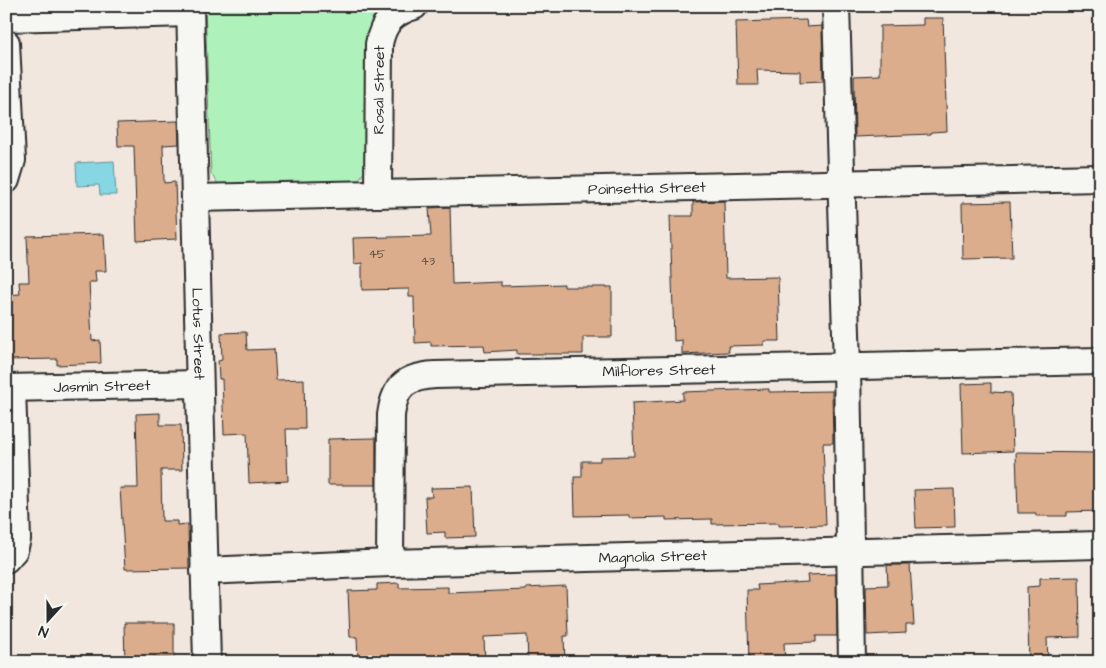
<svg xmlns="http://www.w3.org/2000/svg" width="1106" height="668" viewBox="0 0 1106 668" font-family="'Architects Daughter',sans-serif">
<rect width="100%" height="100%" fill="#f1e7de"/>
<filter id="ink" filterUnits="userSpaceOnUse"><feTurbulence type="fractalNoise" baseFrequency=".02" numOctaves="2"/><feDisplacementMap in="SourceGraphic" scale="10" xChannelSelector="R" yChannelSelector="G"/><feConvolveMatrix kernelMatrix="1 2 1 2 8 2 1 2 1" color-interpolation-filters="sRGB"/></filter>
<g filter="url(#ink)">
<path fill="#aff1ba" stroke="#6d8e72" d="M205 6H382L372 18 367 37 366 169 358 181 351 183 219 185 211 174Z"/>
<path fill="#87d6e4" stroke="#62929a" d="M114 161 116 195H100L99 185 77 186 76 163Z"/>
<g fill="#dbad8d" stroke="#2b2b2b">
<path d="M923 18H943L947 131 931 132V134L855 137 854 76 880 75V26L923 25Z"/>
<path d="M806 20 807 27 822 26 823 81 800 82V71L757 70 758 85H738L736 22Z"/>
<path d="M178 121 179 144 163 145 164 183 175 182 177 239 137 241 134 146H118L117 123Z"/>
<path d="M724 201 726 278 778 277 780 341H764V345L728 346 729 352 682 354V340L674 341 670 216H693V202Z"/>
<path d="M1010 202 1012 258 963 259 962 203Z"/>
<path d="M450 207 452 284 501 282V286L564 284V287H612V337H583V354H517V350L485 352 484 345 431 346V342L415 343 414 297H409V289L362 290V263L354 264 353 238 431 236 429 208Z"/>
<path d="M104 234 106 271H95L96 282H89L92 341 100 340 101 363 57 365V359L6 360V295L20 294 19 282H29L27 236Z"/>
<path d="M246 332 247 350 274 349 276 380 304 379 305 429H286L288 481 249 483 247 433 224 434 222 379H219L218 361 222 360 221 333Z"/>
<path d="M991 383V392L1011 393 1013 451 963 453 961 384Z"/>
<path d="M769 389V392L832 391 833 443H823L826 525 779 526V523L712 524V519L666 520V517L629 518V515L575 516 574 477H582V461H600V457L634 456 632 403 683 400V392Z"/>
<path d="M160 413V425H181L182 470H161L162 521H177V525L188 524 189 568 125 569 120 488H138L136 414Z"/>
<path d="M376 438V485H328V439Z"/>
<path d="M1016 452 1100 453V511L1067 512V516H1036V513H1018Z"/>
<path d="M473 487 475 537 445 538V532L427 533 425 497H432L431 488Z"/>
<path d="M954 489 955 527 916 528 914 490Z"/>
<path d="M887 565H910L914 625H906V633L867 635 866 586 888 585Z"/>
<path d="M836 574 837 636H816V642L784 643 785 662H749L747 590H758L757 585 808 582 807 575Z"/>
<path d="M1079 577 1080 637 1047 638 1048 662H1029L1027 587 1040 586V578Z"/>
<path d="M399 583V588L448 587V593L526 590V588L566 586 568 636H564L565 662H528L527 635 484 637 485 662H358L357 637H350L348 591 377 590V584Z"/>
<path d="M124 623H174V657L153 658V662H125Z"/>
</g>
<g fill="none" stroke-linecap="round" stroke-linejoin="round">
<defs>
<g id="minor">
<path id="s1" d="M190 6 207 662"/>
<path d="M836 6 847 366 852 662"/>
<path d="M6 18 190 13"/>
<path d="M6 43 12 160 6 180"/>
<path id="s2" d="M378 194 379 44C383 23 393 12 414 6"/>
<path id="s3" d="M195 198 1100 178"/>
<path id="s4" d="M6 388 199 384"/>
<path d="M6 559 14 550 17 539 12 388"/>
<path id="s5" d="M390 563 391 415C395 385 406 377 435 375L1100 361"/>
<path id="s6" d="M204 571 390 563 1100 545"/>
</g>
</defs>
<use href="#minor" stroke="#2b2b2b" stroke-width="30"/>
<use href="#minor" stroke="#f6f6f2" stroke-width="26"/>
</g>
</g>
<g text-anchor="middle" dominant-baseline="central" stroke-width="4" stroke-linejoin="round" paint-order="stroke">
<g font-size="12" fill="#574c44">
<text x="377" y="254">45</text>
<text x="428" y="261">43</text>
</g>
<g font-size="15" fill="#2b2b2b" stroke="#f6f6f2">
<text stroke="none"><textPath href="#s2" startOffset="104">Rosal Street</textPath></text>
<text stroke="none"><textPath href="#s3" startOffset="452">Poinsettia Street</textPath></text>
<text stroke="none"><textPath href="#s1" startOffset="328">Lotus Street</textPath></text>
<text stroke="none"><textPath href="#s5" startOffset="439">Milflores Street</textPath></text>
<text stroke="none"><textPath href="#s4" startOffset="96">Jasmin Street</textPath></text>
<text stroke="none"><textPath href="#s6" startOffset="449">Magnolia Street</textPath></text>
</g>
</g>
<rect width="1106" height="668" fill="none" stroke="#f6f6f2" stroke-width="25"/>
<rect x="12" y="12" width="1081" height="643" fill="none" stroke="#2b2b2b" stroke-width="2" filter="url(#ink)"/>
<g transform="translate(48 620) rotate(201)" stroke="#f6f6f2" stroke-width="4" paint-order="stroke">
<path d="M0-4L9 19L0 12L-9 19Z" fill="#2b2b2b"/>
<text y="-8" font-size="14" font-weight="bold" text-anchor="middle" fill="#2b2b2b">N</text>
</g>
</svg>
